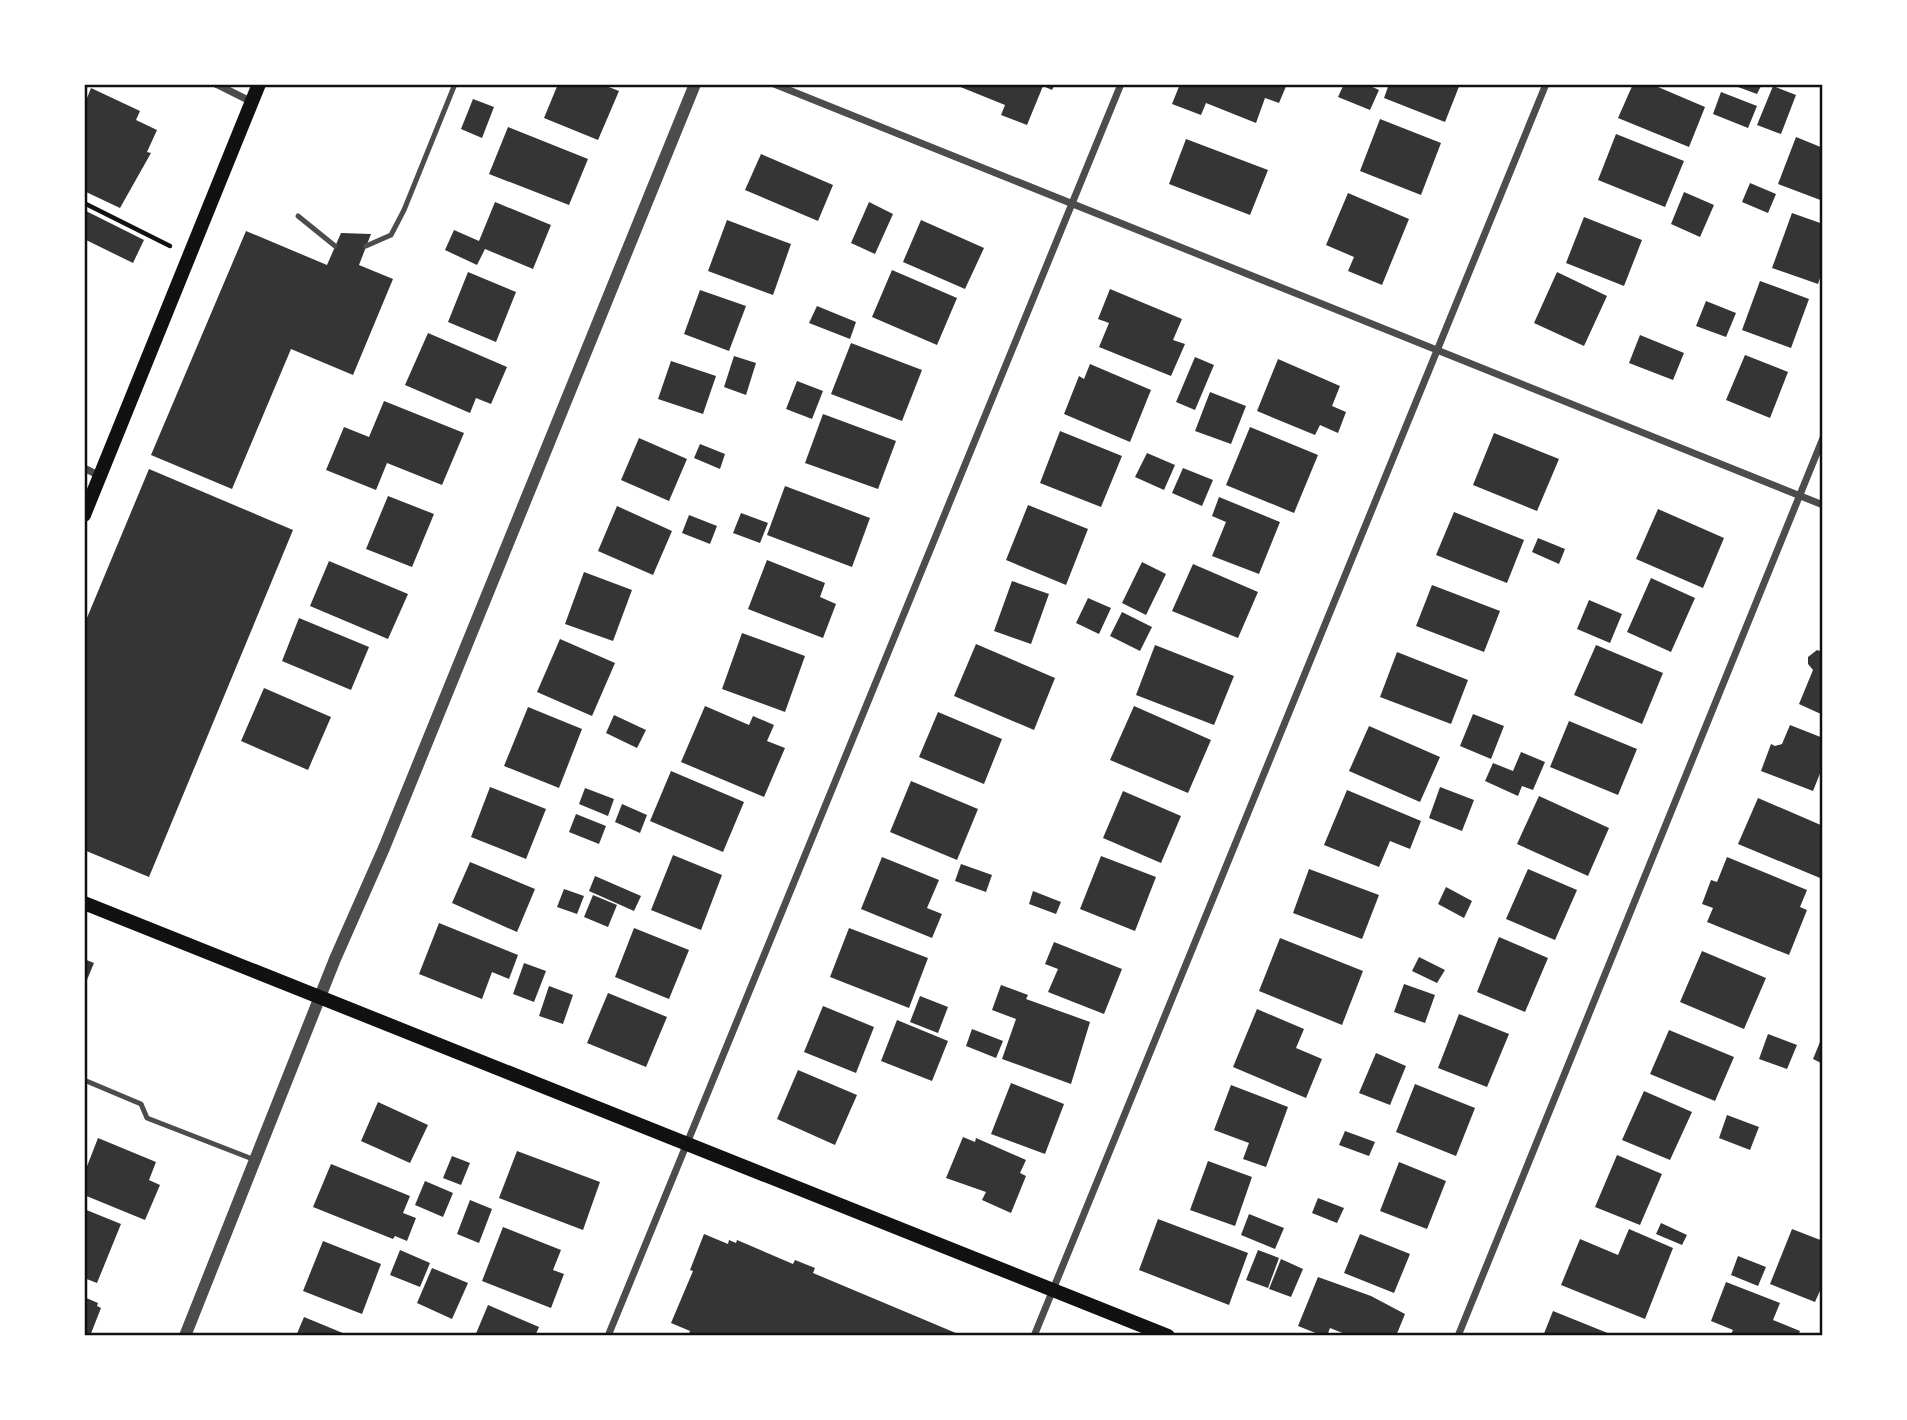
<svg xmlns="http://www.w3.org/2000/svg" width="1907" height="1420" viewBox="0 0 1907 1420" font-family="'Exo 2',sans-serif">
<rect width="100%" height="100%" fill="#fff"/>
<g fill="#353535">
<path d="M558 84H601L619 91 598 140 544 118Z"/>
<path d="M953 84H1055L1052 90 1043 86 1027 125 1001 115 1005 105Z"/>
<path d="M1180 84H1287L1279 103 1265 98 1256 123 1206 103 1201 115 1172 104Z"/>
<path d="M1344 84H1366L1379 90 1370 110 1338 97Z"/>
<path d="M1389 84H1460L1445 122 1384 98Z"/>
<path d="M1633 84H1651L1705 107 1689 147 1618 118Z"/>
<path d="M1739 84H1762L1757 94 1738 87Z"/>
<path d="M1773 86 1796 95 1781 134 1757 125Z"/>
<path d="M91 88 140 111 136 120 157 130 147 152 151 153 120 208 84 191V96L87 98Z"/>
<path d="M1721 92 1757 106 1748 128 1713 114Z"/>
<path d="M473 99 494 107 482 138 461 129Z"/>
<path d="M1380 119 1441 143 1421 195 1360 171Z"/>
<path d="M508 127 588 159 569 205 489 174Z"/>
<path d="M1616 134 1684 161 1665 207 1598 180Z"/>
<path d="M1796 137 1823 148V201L1778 184Z"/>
<path d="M1186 139 1268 170 1250 215 1169 184Z"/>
<path d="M761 154 833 185 818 221 745 190Z"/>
<path d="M1750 183 1776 194 1768 213 1742 202Z"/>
<path d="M1684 192 1714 205 1700 237 1671 224Z"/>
<path d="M1348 193 1409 219 1382 285 1348 271 1354 257 1326 245Z"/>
<path d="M495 202 551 225 533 269 485 249 477 265 445 250 454 230 479 241Z"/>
<path d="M869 202 893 214 875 254 851 243Z"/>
<path d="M84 210 144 240 133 263 84 239Z"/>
<path d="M1792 213 1823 224V269L1818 284 1772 268Z"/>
<path d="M1584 217 1642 240 1624 286 1566 263Z"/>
<path d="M727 220 791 244 773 295 708 271Z"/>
<path d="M921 220 984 248 965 289 903 262Z"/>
<path d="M246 231 327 265 341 233 371 234 359 265 393 279 353 375 291 349 232 489 151 455Z"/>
<path d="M892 270 957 298 937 345 872 317Z"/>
<path d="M468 272 516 292 496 342 448 322Z"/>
<path d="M1557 272 1607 296 1584 346 1534 323Z"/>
<path d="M1760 281 1809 299 1791 348 1742 330Z"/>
<path d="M1110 289 1182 319 1173 340 1185 344 1171 376 1099 347 1109 323 1098 319Z"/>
<path d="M700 290 746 306 729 351 684 334Z"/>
<path d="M1706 301 1736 313 1726 337 1696 326Z"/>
<path d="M817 306 856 322 850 339 809 323Z"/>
<path d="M428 333 507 367 491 404 476 398 470 413 405 385Z"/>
<path d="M1640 335 1684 353 1673 380 1629 363Z"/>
<path d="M851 343 922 370 902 421 831 394Z"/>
<path d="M1745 355 1788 372 1770 418 1726 400Z"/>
<path d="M734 356 756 363 746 395 724 387Z"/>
<path d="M1195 357 1214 365 1195 410 1176 402Z"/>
<path d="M1278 359 1340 386 1332 406 1346 412 1338 433 1320 425 1315 435 1257 411Z"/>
<path d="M671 361 716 376 703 414 658 399Z"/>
<path d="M1090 364 1151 390 1130 442 1064 414 1079 376 1084 379Z"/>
<path d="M797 381 823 391 812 419 786 409Z"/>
<path d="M1210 392 1246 406 1231 444 1195 431Z"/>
<path d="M384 401 464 433 442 485 387 463 376 490 326 470 344 427 369 437Z"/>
<path d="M823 414 896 441 878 489 805 463Z"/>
<path d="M1250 427 1318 455 1294 513 1226 485Z"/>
<path d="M1060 431 1122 456 1101 507 1040 483Z"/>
<path d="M1494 433 1559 459 1537 511 1473 485Z"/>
<path d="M639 438 687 459 669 501 621 480Z"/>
<path d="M700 444 725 454 720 469 694 458Z"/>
<path d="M1147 453 1175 465 1164 490 1135 477Z"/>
<path d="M1183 468 1213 480 1202 506 1172 493Z"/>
<path d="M149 469 293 530 149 877 84 850V625Z"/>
<path d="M785 486 870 518 852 567 767 535Z"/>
<path d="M388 496 434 514 412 567 366 549Z"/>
<path d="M1219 497 1280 522 1259 574 1212 556 1226 522 1212 516Z"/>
<path d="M1028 505 1088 529 1066 585 1006 560Z"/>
<path d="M617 506 672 531 653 575 598 551Z"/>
<path d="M1658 509 1724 538 1703 588 1636 559Z"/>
<path d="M1454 512 1524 540 1507 583 1436 555Z"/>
<path d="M741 513 768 523 760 543 733 533Z"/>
<path d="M689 515 717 526 710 544 682 533Z"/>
<path d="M1538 538 1565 549 1559 564 1532 552Z"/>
<path d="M767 560 825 583 820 597 836 604 823 638 748 609Z"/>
<path d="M329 561 408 594 388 639 310 606Z"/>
<path d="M1142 562 1166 574 1146 615 1122 603Z"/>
<path d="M1193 564 1258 592 1238 638 1172 611Z"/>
<path d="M584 572 632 590 613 641 565 624Z"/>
<path d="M1651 578 1695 598 1671 652 1627 632Z"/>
<path d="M1012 581 1049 594 1031 644 994 631Z"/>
<path d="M1432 585 1500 611 1484 652 1416 626Z"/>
<path d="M1088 598 1111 608 1099 634 1076 623Z"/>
<path d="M1589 600 1622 614 1610 643 1577 629Z"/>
<path d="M1122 612 1152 627 1140 651 1110 636Z"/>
<path d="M299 618 369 647 351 690 282 661Z"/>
<path d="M742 633 805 656 785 712 722 689Z"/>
<path d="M560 639 615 663 592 716 537 692Z"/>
<path d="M976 644 1055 678 1034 730 954 696Z"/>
<path d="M1155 645 1234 676 1214 725 1136 695Z"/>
<path d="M1596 645 1663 673 1642 724 1574 695Z"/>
<path d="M1817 650 1823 652V715L1799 704 1813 670 1808 664V657Z"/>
<path d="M1397 652 1468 680 1451 724 1380 697Z"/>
<path d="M264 688 331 717 308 770 241 741Z"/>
<path d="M705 706 749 725 753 716 774 725 767 741 785 748 764 797 681 762Z"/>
<path d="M1134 706 1211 740 1188 793 1110 760Z"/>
<path d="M528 707 582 729 559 788 504 766Z"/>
<path d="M938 712 1002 739 984 784 919 757Z"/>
<path d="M1473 714 1504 726 1491 759 1460 746Z"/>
<path d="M614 715 646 730 637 748 606 733Z"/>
<path d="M1569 721 1637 749 1618 795 1550 767Z"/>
<path d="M1790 725 1823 738V772L1821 771 1813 791 1761 771 1771 744 1775 746 1782 744Z"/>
<path d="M1369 726 1440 757 1420 802 1349 771Z"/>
<path d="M1521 752 1545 762 1533 790 1522 786 1518 796 1485 781 1493 763 1513 771Z"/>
<path d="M671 771 744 802 723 852 650 821Z"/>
<path d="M911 781 978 809 957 860 890 832Z"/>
<path d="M490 787 546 809 526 859 471 837Z"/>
<path d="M1440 787 1474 800 1462 831 1429 818Z"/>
<path d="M585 788 614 799 608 816 579 804Z"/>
<path d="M1347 790 1421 821 1410 849 1390 841 1379 867 1324 845Z"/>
<path d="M1123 791 1181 816 1161 863 1103 838Z"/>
<path d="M1539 796 1609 828 1588 876 1517 844Z"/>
<path d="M1758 798 1823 826V870L1820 878 1738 844Z"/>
<path d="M622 804 647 815 640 833 615 822Z"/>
<path d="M576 814 606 826 599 844 569 832Z"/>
<path d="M673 855 722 875 701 930 651 910Z"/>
<path d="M1101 856 1156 877 1135 931 1080 909Z"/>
<path d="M882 857 939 880 927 908 942 914 932 938 861 909Z"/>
<path d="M1727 857 1807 890 1800 907 1807 910 1789 955 1707 922 1713 908 1702 904 1711 880 1717 882Z"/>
<path d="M470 862 535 889 517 932 452 903Z"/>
<path d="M961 864 992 875 986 892 955 881Z"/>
<path d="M1309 869 1379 895 1362 939 1293 913Z"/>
<path d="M1528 869 1577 890 1555 940 1506 919Z"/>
<path d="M595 876 641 896 634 911 589 891Z"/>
<path d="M1446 887 1472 901 1464 918 1438 904Z"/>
<path d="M564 889 584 896 577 914 557 907Z"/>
<path d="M1033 891 1061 902 1056 914 1029 904Z"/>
<path d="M593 895 617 905 608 927 584 917Z"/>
<path d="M439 923 518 955 509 979 492 972 482 999 419 974Z"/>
<path d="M634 928 689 950 669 999 615 977Z"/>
<path d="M849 928 928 958 909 1008 830 977Z"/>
<path d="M1499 937 1548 958 1525 1012 1477 992Z"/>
<path d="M1280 938 1363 971 1342 1025 1259 991Z"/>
<path d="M1054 942 1122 969 1104 1014 1048 992 1058 969 1045 964Z"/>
<path d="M1702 951 1766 978 1744 1029 1680 1002Z"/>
<path d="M1419 957 1445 970 1437 983 1412 971Z"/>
<path d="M84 959 94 963 84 987Z"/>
<path d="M524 963 546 971 534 1002 513 994Z"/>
<path d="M1404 984 1435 995 1425 1023 1394 1012Z"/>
<path d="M1001 985 1028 995 1026 999 1090 1022 1071 1084 1002 1059 1016 1019 992 1010Z"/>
<path d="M549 986 573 995 563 1024 539 1016Z"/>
<path d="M608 993 667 1017 646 1067 587 1043Z"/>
<path d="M920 996 948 1007 938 1033 910 1022Z"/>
<path d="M823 1006 874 1027 856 1073 804 1052Z"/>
<path d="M1257 1009 1304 1029 1296 1048 1322 1059 1306 1098 1233 1067Z"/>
<path d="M1459 1014 1509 1034 1487 1087 1438 1068Z"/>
<path d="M897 1020 948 1041 932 1081 881 1061Z"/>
<path d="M972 1029 1003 1041 996 1058 966 1046Z"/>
<path d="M1669 1030 1734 1057 1715 1101 1650 1074Z"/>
<path d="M1768 1034 1797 1045 1787 1069 1759 1059Z"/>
<path d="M1820 1042 1823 1043V1064L1813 1059Z"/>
<path d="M1376 1053 1406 1066 1390 1105 1359 1093Z"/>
<path d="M798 1070 857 1095 835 1145 777 1119Z"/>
<path d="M1011 1083 1064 1104 1045 1154 991 1134Z"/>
<path d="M1415 1084 1475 1108 1456 1156 1396 1132Z"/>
<path d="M1231 1085 1288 1107 1266 1167 1243 1159 1249 1143 1214 1130Z"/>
<path d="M1644 1091 1692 1112 1670 1160 1622 1140Z"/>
<path d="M378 1102 428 1125 410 1163 361 1141Z"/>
<path d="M1727 1115 1759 1127 1750 1150 1719 1138Z"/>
<path d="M1345 1131 1375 1142 1369 1156 1339 1145Z"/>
<path d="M963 1137 975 1142 976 1138 1026 1160 1020 1173 1026 1176 1011 1213 982 1200 986 1192 946 1178Z"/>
<path d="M98 1138 156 1162 149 1180 160 1185 145 1220 84 1195V1174Z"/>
<path d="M517 1151 600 1182 583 1230 499 1198Z"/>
<path d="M1617 1155 1662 1174 1640 1225 1595 1207Z"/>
<path d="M452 1156 470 1163 461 1185 443 1178Z"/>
<path d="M1208 1161 1252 1177 1235 1226 1190 1210Z"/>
<path d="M1399 1162 1446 1181 1427 1229 1380 1211Z"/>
<path d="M331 1164 410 1196 403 1213 416 1218 407 1241 395 1236 393 1239 313 1207Z"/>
<path d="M425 1181 453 1193 443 1217 415 1205Z"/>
<path d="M1318 1198 1344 1208 1337 1223 1312 1213Z"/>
<path d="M470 1200 492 1209 479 1243 457 1234Z"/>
<path d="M84 1209 121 1224 97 1283 84 1278Z"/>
<path d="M1249 1214 1284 1228 1275 1249 1241 1235Z"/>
<path d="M1158 1219 1248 1253 1229 1305 1139 1270Z"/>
<path d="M1661 1223 1687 1235 1682 1245 1656 1234Z"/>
<path d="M503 1227 561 1250 553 1270 564 1274 551 1308 482 1281Z"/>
<path d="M1629 1229 1673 1248 1645 1319 1561 1285 1580 1239 1618 1255Z"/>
<path d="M1792 1229 1823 1241V1284L1815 1302 1770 1284Z"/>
<path d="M704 1234 728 1244 729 1240 736 1243 737 1240 793 1264 795 1260 815 1268 813 1273 963 1336H688L690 1331 671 1323 693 1271 690 1270Z"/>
<path d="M1360 1234 1410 1254 1394 1293 1344 1273Z"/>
<path d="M323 1241 381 1264 362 1314 303 1291Z"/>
<path d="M400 1250 430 1263 420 1287 390 1275Z"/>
<path d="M1258 1250 1279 1258 1268 1288 1246 1280Z"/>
<path d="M1738 1256 1766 1267 1758 1286 1731 1275Z"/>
<path d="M1281 1259 1303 1269 1291 1297 1269 1289Z"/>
<path d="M432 1268 468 1283 452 1319 417 1303Z"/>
<path d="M1318 1277 1371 1296 1405 1314 1396 1336H1350L1330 1328 1327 1336H1323L1298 1326Z"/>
<path d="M1726 1282 1780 1303 1773 1320 1800 1331 1798 1336H1730L1733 1330 1711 1321Z"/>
<path d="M84 1297 98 1303 97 1306 101 1308 90 1336H84Z"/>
<path d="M488 1305 539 1327 535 1336H475Z"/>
<path d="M1553 1311 1615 1336H1543Z"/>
<path d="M304 1317 350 1336H296Z"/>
</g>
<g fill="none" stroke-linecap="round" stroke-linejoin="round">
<path stroke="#111" stroke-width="4.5" d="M84 203 170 246"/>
<g stroke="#4c4c4c" stroke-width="5">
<path d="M298 216 335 246"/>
<path d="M366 246 391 235 404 210 455 84"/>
<path d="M84 1080 141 1104 147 1118 255 1160"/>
</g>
<g stroke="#4c4c4c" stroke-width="7">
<path d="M216 84 252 102"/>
<path d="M774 84 1823 505"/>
<path d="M84 468 100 476"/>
<path d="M608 1336 1121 84"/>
<path d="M1034 1336 1546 84"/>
<path d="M1458 1336 1823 438"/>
</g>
<path stroke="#4c4c4c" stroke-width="12" d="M185 1336 335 959 384 848 695 84"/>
<g stroke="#111" stroke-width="14">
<path d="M84 515 259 84"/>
<path d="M84 903 1168 1336"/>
</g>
</g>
<rect width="1907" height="1420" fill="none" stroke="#ffffff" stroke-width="172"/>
<rect x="86" y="86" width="1735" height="1248" fill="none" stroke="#111" stroke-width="2.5"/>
</svg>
